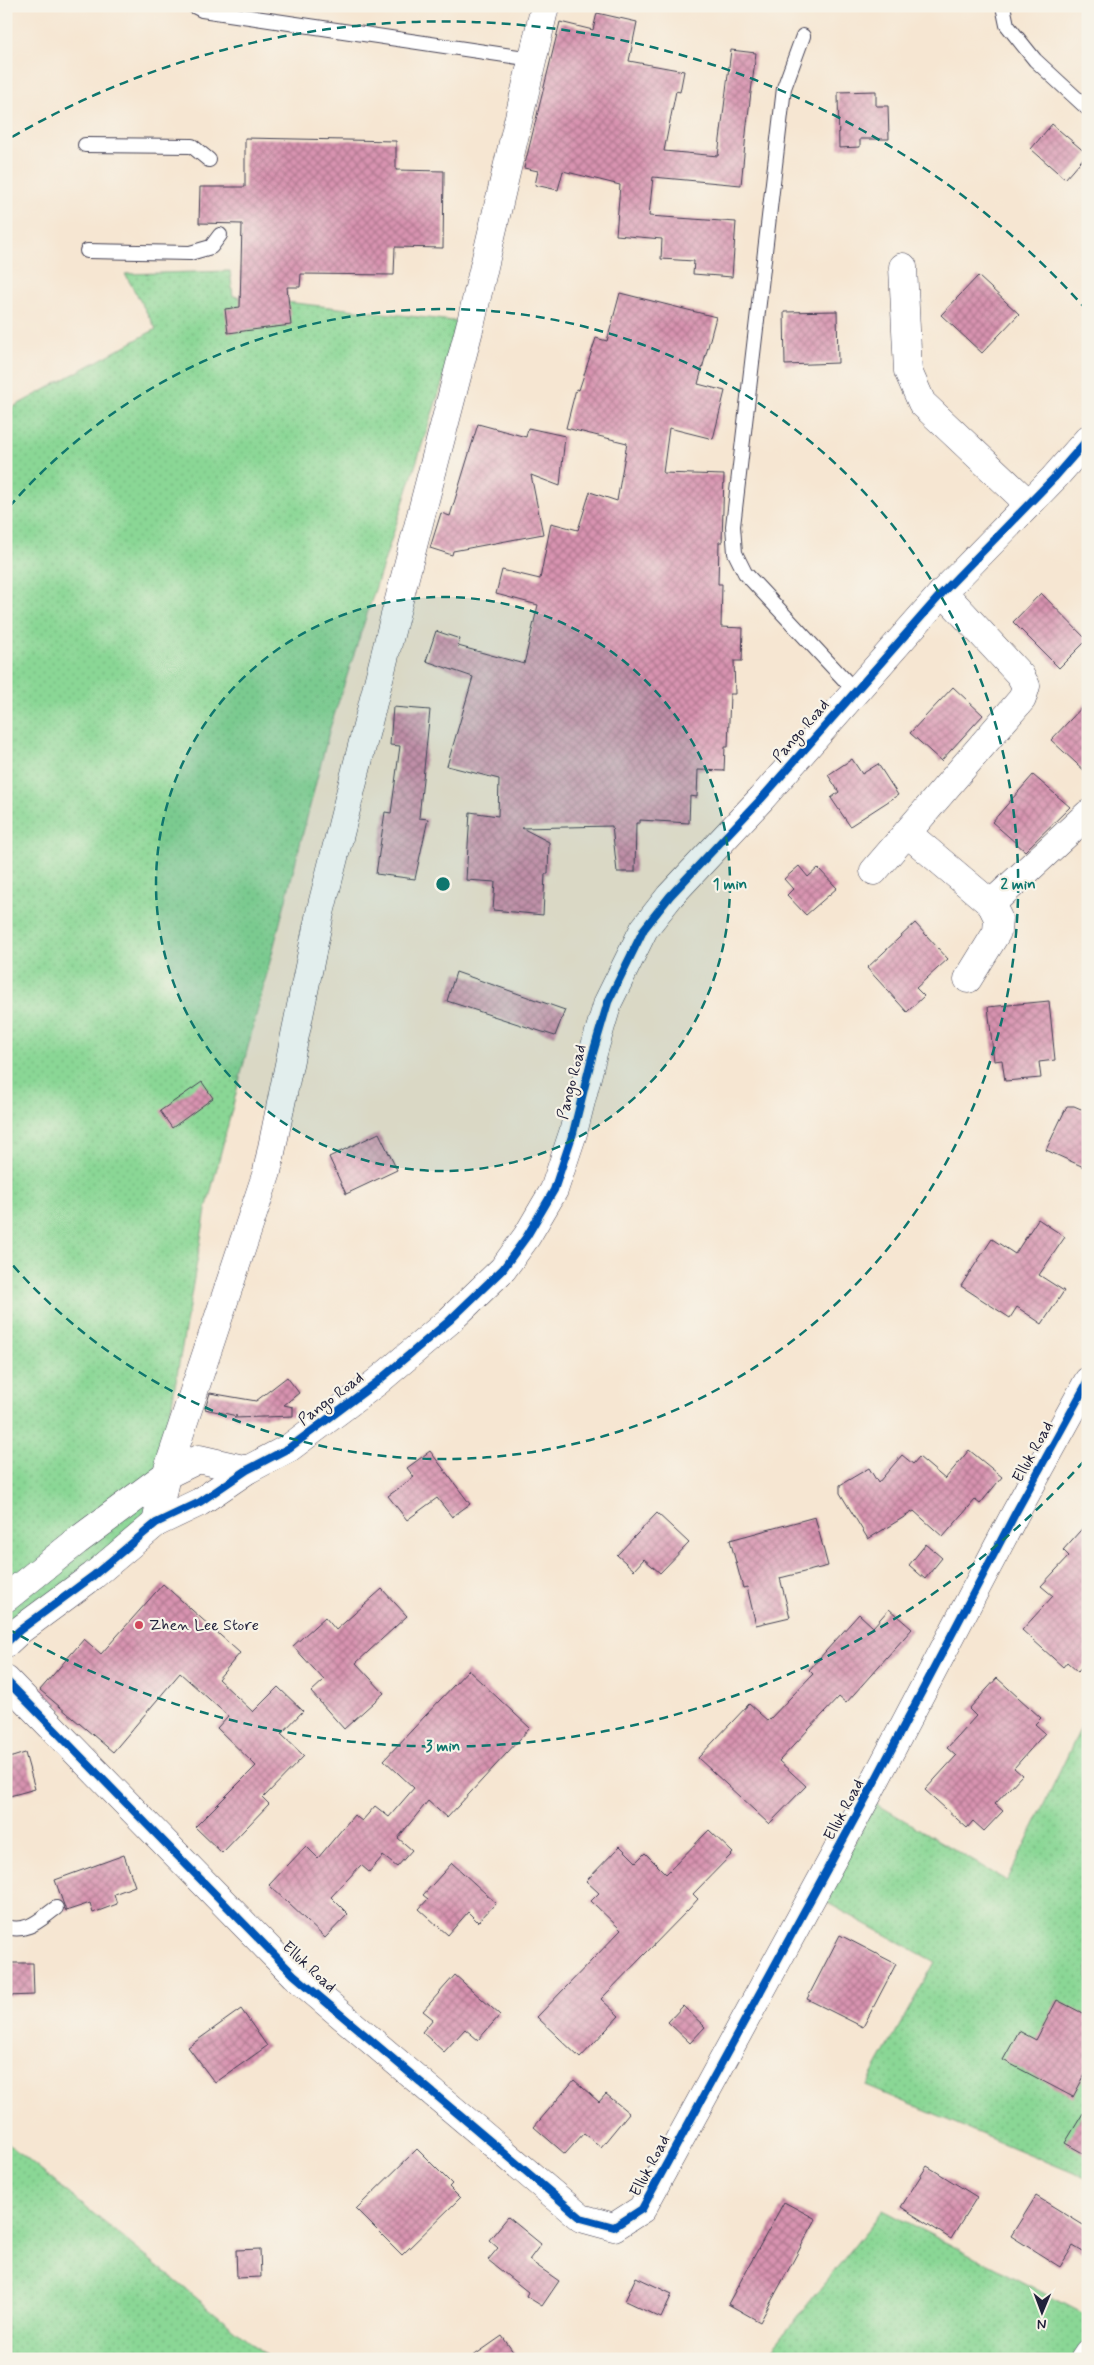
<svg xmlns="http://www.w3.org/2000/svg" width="1094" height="2365" viewBox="0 0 1094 2365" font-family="Mynerve,sans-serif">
<defs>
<pattern id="grass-dots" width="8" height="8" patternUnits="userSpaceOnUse" patternTransform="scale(1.25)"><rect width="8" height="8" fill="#8ad795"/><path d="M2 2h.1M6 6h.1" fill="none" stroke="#77b881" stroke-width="1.8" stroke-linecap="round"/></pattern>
<pattern id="building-cross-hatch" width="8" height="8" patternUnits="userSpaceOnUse" patternTransform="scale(1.25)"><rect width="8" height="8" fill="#d893b0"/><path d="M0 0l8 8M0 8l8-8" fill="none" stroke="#af7890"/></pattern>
</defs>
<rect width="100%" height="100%" fill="#f7f3e8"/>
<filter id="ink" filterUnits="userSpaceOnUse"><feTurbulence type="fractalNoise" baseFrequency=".02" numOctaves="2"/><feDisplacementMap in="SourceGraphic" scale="10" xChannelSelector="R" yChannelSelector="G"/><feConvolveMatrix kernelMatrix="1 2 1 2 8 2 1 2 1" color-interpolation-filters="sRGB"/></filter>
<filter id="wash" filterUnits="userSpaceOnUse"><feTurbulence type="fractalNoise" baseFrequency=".0096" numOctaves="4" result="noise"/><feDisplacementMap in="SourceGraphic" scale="20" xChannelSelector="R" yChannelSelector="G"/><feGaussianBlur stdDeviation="1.12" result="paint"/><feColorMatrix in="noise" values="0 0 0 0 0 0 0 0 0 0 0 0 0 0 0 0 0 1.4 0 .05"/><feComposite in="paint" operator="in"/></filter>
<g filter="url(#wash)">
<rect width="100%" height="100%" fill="#f6e6d2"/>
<g fill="url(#grass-dots)" stroke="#567c68">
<path d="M230 271 233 296 462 322 330 728 206 1210 151 1523 6 1636V411L156 329 125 274Z"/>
<path d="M1088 1713V2179L866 2086 935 1962 824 1901 875 1803 1007 1881Z"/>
<path d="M6 2142 271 2359H6Z"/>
<path d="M883 2210 1088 2316V2359H764Z"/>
</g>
<g id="blocks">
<g fill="url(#building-cross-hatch)">
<path d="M597 13 637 22 629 61 684 71 680 92 676 91 664 151 718 156 731 50 756 53 747 124 741 185 653 177 649 216 736 222 732 277 693 274 694 261 661 259 662 239 616 235 620 185 563 171 558 190 535 185 538 171 524 168 560 22 593 30Z"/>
<path d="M876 91V106H888L889 139H860V147L839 148 838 92Z"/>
<path d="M1052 124 1087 154 1065 179 1031 149Z"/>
<path d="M245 138 396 141V170L444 171 443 248 395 247 394 275 301 274 300 287H287L291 325 228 333 225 309 240 307 242 224 199 223 200 187H245Z"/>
<path d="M978 276 1019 314 982 353 941 315Z"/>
<path d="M620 293 716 317 698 384 725 391 713 439 669 428 663 473 724 475 722 542H719L718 584H722L721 627 743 628 742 661H734L735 694H730L728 747H725L724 771 698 770 697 797 690 796 689 823 640 820V823H636L635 872H617L612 826 522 828 549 842 548 874H545L543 915 493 910 495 882 466 880 470 812 498 816 499 779 447 766 473 677 426 661 436 631 460 639 458 646 524 664 538 605 496 594 502 570 540 579 551 523 578 530 590 492 617 501 627 443 566 428 576 389 579 390 596 338 607 341Z"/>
<path d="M837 311 838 363 785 365 784 312Z"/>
<path d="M478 424 526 437 528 428 565 436 560 486 531 475 543 534 453 551 452 555 430 548 441 513 450 516Z"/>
<path d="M1041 593 1087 640 1059 668 1013 622Z"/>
<path d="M953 687 983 715 941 761 910 733Z"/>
<path d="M1088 701V774L1051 740Z"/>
<path d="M393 707 430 710 419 818 428 819 415 879 376 874 385 812 391 813 400 746 390 745Z"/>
<path d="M852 759 862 774 878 764 898 795 850 826 831 798 839 792 828 775Z"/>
<path d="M1033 775 1070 807 1025 851 992 822Z"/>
<path d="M799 866 808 877 818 868 837 888 806 915 787 895 793 889 784 879Z"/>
<path d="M915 923 948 959 916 988 924 996 907 1012 867 968Z"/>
<path d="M456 972 565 1010 555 1036 447 1001Z"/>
<path d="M1049 1001 1055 1060 1039 1062 1041 1078 1005 1081 1002 1060 994 1061 988 1007Z"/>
<path d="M202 1082 213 1098 172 1128 160 1111Z"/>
<path d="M1067 1106H1074L1088 1112V1169L1046 1150Z"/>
<path d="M379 1133 397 1170 346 1194 329 1157Z"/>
<path d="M1038 1219 1065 1237 1039 1275 1064 1291 1042 1324 1017 1307 1010 1318 961 1286 992 1239 1015 1254Z"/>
<path d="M287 1377 299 1393 284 1405 293 1407V1416L234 1418 237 1416 205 1409 210 1393 256 1401Z"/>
<path d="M969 1450 1002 1477 980 1504 975 1500 943 1537 914 1511 868 1539 840 1493V1485L869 1468 878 1483 902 1455 913 1464 919 1457 945 1479Z"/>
<path d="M430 1451 470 1504 452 1517 437 1498 407 1520 388 1496 414 1477 407 1468Z"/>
<path d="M657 1513 689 1543 660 1573 644 1559 634 1570 617 1555Z"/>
<path d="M815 1517 828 1566 780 1578 790 1617 756 1625 747 1587 743 1588 730 1540Z"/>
<path d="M1088 1522V1660L1078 1672 1067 1662 1063 1667 1022 1630 1053 1596 1041 1586 1069 1556 1063 1550Z"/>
<path d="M926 1544 942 1558 925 1579 909 1565Z"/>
<path d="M163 1584 240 1653 218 1679 253 1712 278 1687 303 1711 281 1734 304 1756 263 1798 269 1804 222 1853 195 1827 256 1766 217 1728 228 1716 180 1673 113 1752 40 1690 84 1639 101 1654Z"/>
<path d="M382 1589 407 1616 356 1663 384 1693 344 1729 311 1692 324 1680 293 1646 325 1617 336 1630Z"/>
<path d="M889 1609 912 1629 846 1703 839 1697 779 1761 806 1786 769 1824 698 1758 749 1704 768 1721 813 1674 809 1670 859 1614 873 1627Z"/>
<path d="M468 1670 530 1728 447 1818 428 1801 398 1838 412 1850 397 1867 383 1856 369 1872 361 1865 331 1897 348 1914 325 1938 269 1885 306 1846 318 1858 354 1815 362 1821 375 1806 389 1817 414 1788 384 1760Z"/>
<path d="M997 1678 1041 1718 1035 1724 1045 1733 1014 1768 1022 1775 995 1804 1003 1811 984 1831 973 1821 967 1828 925 1790 956 1756 947 1748 976 1716 969 1709Z"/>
<path d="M25 1753 35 1789 6 1797V1759Z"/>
<path d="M709 1830 733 1853 693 1894 698 1899 689 1909 601 1999 619 2016 580 2058 537 2017 621 1930 591 1901 599 1893 586 1881 620 1846 636 1862 645 1853 666 1874Z"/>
<path d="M124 1855 135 1886 114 1894 117 1904 93 1913 90 1903 66 1911 55 1880Z"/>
<path d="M452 1863 496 1903 478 1922 468 1912 448 1935 419 1909 428 1899 423 1895Z"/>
<path d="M840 1935 896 1964 863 2027 807 1999Z"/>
<path d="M6 1963H33L34 1995 6 1996Z"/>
<path d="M455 1975 500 2015 478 2040 465 2029 444 2052 422 2032 433 2019 423 2011Z"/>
<path d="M1057 2000 1088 2016V2069L1073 2097 1003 2060 1019 2031 1036 2040Z"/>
<path d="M683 2006 705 2027 690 2043 668 2022Z"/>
<path d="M241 2009 267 2046 215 2083 188 2047Z"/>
<path d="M574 2080 599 2102 606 2094 629 2113 601 2147 584 2133 565 2154 534 2127Z"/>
<path d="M1088 2105V2156L1065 2143Z"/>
<path d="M417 2149 452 2184 449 2187 460 2198 402 2255 356 2209Z"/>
<path d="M927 2166 977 2197 951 2239 901 2207Z"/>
<path d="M1036 2196 1088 2228V2255L1073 2246 1060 2267 1011 2236Z"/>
<path d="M784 2202 816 2219 760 2322 728 2304Z"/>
<path d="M508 2217 541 2244 529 2260 559 2281 542 2306 526 2296 528 2292 488 2260 498 2248 489 2240Z"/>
<path d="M260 2249 261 2277 237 2278 236 2250Z"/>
<path d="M636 2277 672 2294 661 2318 625 2301Z"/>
<path d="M502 2336 518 2359H469Z"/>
</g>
</g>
</g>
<g filter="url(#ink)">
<use href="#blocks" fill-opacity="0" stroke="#423f52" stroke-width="1"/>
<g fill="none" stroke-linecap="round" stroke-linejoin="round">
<defs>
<g id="service">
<path d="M194 6 202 10 532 59"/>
<path d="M1003 6 1007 25 1035 60 1088 109"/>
<path d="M803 36 784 88 733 526 735 553 745 573 855 691"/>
<path d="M85 145 192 146 209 160"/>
<path d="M87 251 190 253 211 247 220 235"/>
<path d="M6 1927C28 1933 39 1920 56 1908"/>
</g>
<g id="minor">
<path d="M903 267 908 371 922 403 1028 503"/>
<path d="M907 833 991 904"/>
<path d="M874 871 1022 699 1026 686 1020 675 943 592"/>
<path d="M968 979 997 932 998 918 991 904 1088 814"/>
<path d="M156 1523 166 1475 267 1172 320 913 392 627 471 322 545 6"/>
<path d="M6 1680 294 1975 581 2218 614 2227 642 2209 867 1796 1016 1512 1088 1381"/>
<path d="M1084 2359 1088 2353"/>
</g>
<g id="tertiary">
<path d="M6 1598 77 1541 166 1475 199 1459 247 1470"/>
<path d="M6 1643 20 1630 93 1576 156 1523 200 1502 247 1470 289 1448 377 1382 449 1321 503 1269 527 1236 554 1190 573 1133 593 1053 608 1002 644 929 670 896 761 799 943 592 1054 478 1088 439"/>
</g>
</defs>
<use href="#service" stroke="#423f52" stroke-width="16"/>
<use href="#minor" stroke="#423f52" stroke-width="29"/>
<use href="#tertiary" stroke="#423f52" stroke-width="29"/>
<use href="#service" stroke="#fff" stroke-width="14"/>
<use href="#minor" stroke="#fff" stroke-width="28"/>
<use href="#tertiary" stroke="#fff" stroke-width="28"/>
<defs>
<g id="cycleway">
<path d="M6 1643 20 1630 93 1576 156 1523 200 1502 247 1470 289 1448 377 1382 449 1321 503 1269 527 1236 554 1190 573 1133 593 1053 608 1002 644 929 670 896 761 799 943 592 1054 478 1088 439"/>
<path d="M6 1680 294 1975 581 2218 614 2227 642 2209 867 1796 1016 1512 1088 1381"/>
</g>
</defs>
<use href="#cycleway" stroke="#f7f3e8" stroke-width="11"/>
<use href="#cycleway" stroke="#0057b8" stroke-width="8"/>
</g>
</g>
<circle cx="443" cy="884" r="287" fill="#0f766e" fill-opacity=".12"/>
<g fill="none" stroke="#0f766e" stroke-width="2.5" stroke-dasharray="9 6">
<circle cx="443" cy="884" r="287"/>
<path d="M9 507A575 575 0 1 1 9 1261"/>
<path d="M1084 1461A862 862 0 0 1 12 1631M12 137A862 862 0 0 1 1084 307"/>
</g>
<circle fill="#d1495b" stroke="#f7f3e8" stroke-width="2" cx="139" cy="1625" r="5"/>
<g text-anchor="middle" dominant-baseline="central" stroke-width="4.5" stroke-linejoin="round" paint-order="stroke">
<g font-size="16" fill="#22223b" stroke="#f7f3e8">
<text transform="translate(801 731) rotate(-49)">Pango Road</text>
<text transform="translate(572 1082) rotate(-76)">Pango Road</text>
<text transform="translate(331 1399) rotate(-37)">Pango Road</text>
<text transform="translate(1033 1452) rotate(-61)">Elluk Road</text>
<text transform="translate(844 1810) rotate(-62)">Elluk Road</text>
<text transform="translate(309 1967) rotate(43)">Elluk Road</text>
<text transform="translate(650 2166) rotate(-62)">Elluk Road</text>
</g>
<g font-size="16" fill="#22223b" stroke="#f7f3e8" text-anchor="start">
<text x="149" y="1625">Zhen Lee Store</text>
</g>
</g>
<circle cx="443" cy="884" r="8" fill="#0f766e" stroke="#f7f3e8" stroke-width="2.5"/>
<g font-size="15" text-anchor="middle" font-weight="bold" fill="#0f766e" stroke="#f7f3e8" stroke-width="4.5" stroke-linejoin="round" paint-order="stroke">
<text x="730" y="889">1 min</text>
<text x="1018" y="889">2 min</text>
<text x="443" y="1751">3 min</text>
</g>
<rect width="1094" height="2365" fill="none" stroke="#f7f3e8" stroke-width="25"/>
<g transform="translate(1042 2312) rotate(181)" stroke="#f7f3e8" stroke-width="4" paint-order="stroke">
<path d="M0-4L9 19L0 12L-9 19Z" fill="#22223b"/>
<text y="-8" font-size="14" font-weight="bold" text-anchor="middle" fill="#22223b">N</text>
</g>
</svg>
